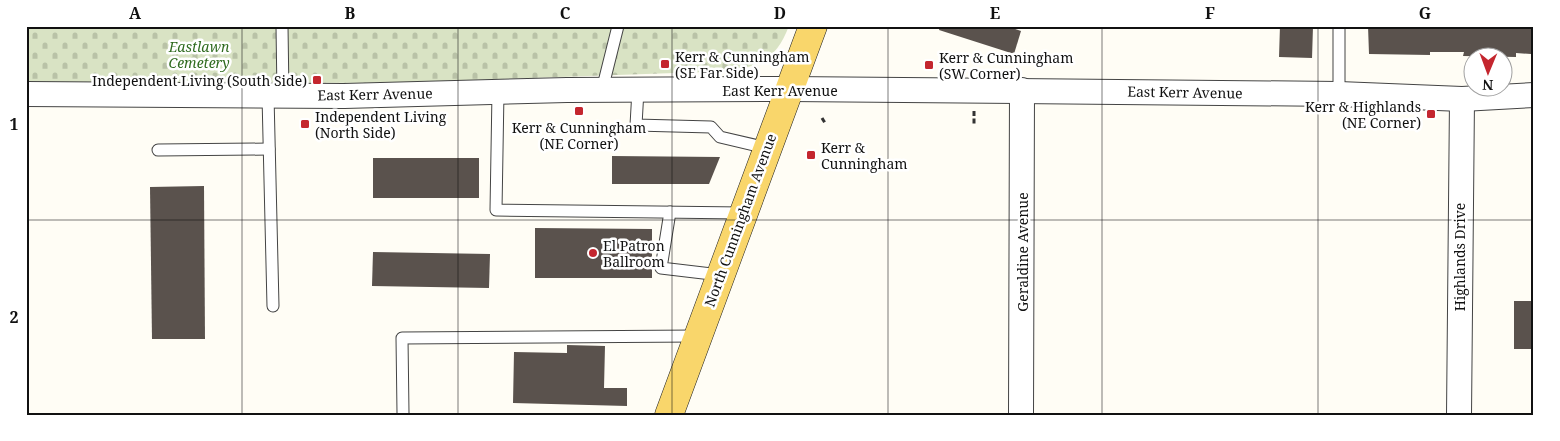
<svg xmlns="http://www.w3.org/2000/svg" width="1560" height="441" viewBox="0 0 1560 441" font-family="'Noto Serif',serif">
<defs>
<pattern id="cemetery-stones" width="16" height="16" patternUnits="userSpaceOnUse" patternTransform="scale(1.25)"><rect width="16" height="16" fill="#d9e3c4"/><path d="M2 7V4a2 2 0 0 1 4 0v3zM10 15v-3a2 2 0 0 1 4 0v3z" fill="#b9c2a7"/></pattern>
</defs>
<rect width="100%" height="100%" fill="#fffdf5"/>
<path fill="url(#cemetery-stones)" d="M26 26H789C777 57 763 64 733 71L383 83 83 82 82 94H26Z"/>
<g fill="#5a524d">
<path d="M940 26H1007L1021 31 1014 54 939 30Z"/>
<path d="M1280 26H1313L1312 58 1279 57Z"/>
<path d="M1368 26H1531V54L1516 53V57L1463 56 1464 52H1430V55L1369 54Z"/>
<path d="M612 156 720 157 709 184H612Z"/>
<rect x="373" y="158" width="106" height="40"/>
<path d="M204 186 205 339H152L150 187Z"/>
<path d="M535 228 652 229V278H535Z"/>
<path d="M373 252 490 254 489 288 372 286Z"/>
<rect x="1514" y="301" width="20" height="48"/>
<path d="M567 345 605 346 604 388H627V406L513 403 514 352 567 353Z"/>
</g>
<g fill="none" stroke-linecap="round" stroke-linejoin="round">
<defs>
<g id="service">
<path d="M282 26 283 95"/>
<path d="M1339 26V94"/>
<path d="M602 90 618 26"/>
<path d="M638 90 636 125 711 127 720 137 767 148"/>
<path d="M498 92 496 210 743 213"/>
<path d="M268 96 273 306"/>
<path d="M158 150 269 149"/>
<path d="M670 212 661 268 720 275"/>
<path d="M403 413 402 338 697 336"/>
</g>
<g id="minor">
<path d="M26 94 344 96 567 90 789 89 1339 94 1462 99 1534 95"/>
<path d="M1021 415 1022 90"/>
<path d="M1459 415 1462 99"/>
</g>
<path id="primary" d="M669 415 813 26"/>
</defs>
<use href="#service" stroke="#444" stroke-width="13"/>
<use href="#minor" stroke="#444" stroke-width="26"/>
<use href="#primary" stroke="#222" stroke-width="29"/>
<g stroke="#333" stroke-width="3" stroke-dasharray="5 2.5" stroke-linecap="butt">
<path d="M974 111V126"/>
<path d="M822 118 825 123"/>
</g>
<use href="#service" stroke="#fff" stroke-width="11"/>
<use href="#minor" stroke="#fff" stroke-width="24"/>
<use href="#primary" stroke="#f9d66b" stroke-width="28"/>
</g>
<path fill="none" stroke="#111" stroke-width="1" stroke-opacity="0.55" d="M242 26V415M458 26V415M672 26V415M888 26V415M1102 26V415M1318 26V415M26 220H1534"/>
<g fill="#c4262e" stroke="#fff" stroke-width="2">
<rect x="660" y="59" width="10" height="10" rx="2.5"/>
<rect x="924" y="60" width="10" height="10" rx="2.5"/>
<rect x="312" y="75" width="10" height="10" rx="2.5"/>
<rect x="574" y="106" width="10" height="10" rx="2.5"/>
<rect x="1426" y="109" width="10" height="10" rx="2.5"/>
<rect x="300" y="119" width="10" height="10" rx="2.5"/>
<rect x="806" y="150" width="10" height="10" rx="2.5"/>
<circle cx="593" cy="253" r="5"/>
</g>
<g text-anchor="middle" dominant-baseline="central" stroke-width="5" stroke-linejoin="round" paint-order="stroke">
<g font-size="14" font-style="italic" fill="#2f6b1f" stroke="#fff">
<text x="199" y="46">Eastlawn<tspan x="199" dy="16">Cemetery</tspan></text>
</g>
<g font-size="14" fill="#111" stroke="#fff" text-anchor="start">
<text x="675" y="56">Kerr &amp; Cunningham<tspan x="675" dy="16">(SE Far Side)</tspan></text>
<text x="939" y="57">Kerr &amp; Cunningham<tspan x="939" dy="16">(SW Corner)</tspan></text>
<text x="307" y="80" text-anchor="end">Independent Living (South Side)</text>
<text x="1421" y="106" text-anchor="end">Kerr &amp; Highlands<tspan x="1421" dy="16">(NE Corner)</tspan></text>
<text x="315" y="116">Independent Living<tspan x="315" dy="16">(North Side)</tspan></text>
<text x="579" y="127" text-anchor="middle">Kerr &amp; Cunningham<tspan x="579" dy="16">(NE Corner)</tspan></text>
<text x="821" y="147">Kerr &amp;<tspan x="821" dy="16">Cunningham</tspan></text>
<text x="603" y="245">El Patron<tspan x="603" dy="16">Ballroom</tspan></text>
</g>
<g font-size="14" fill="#111" stroke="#fff">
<text x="780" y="90">East Kerr Avenue</text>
<text transform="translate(1185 92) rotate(1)">East Kerr Avenue</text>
<text transform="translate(375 94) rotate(-1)">East Kerr Avenue</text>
<text transform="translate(740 220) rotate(-70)">North Cunningham Avenue</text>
<text transform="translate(1022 252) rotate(-90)">Geraldine Avenue</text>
<text transform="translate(1459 257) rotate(-90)">Highlands Drive</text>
</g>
</g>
<rect width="1560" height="441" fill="none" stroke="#ffffff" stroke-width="55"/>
<g transform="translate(1488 72) rotate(181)"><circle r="24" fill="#ffffff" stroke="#a0a0a0"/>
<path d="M0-4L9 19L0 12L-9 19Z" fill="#c4262e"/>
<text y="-8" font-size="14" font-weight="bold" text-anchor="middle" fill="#111111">N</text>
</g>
<rect x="28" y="28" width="1504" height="386" fill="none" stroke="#111" stroke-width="2"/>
<g font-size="16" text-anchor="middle" font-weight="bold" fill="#111">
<text x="135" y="19">A</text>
<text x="350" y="19">B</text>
<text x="565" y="19">C</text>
<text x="780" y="19">D</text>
<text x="995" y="19">E</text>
<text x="1210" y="19">F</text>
<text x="1425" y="19">G</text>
<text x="14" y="130">1</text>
<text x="14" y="323">2</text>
</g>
</svg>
